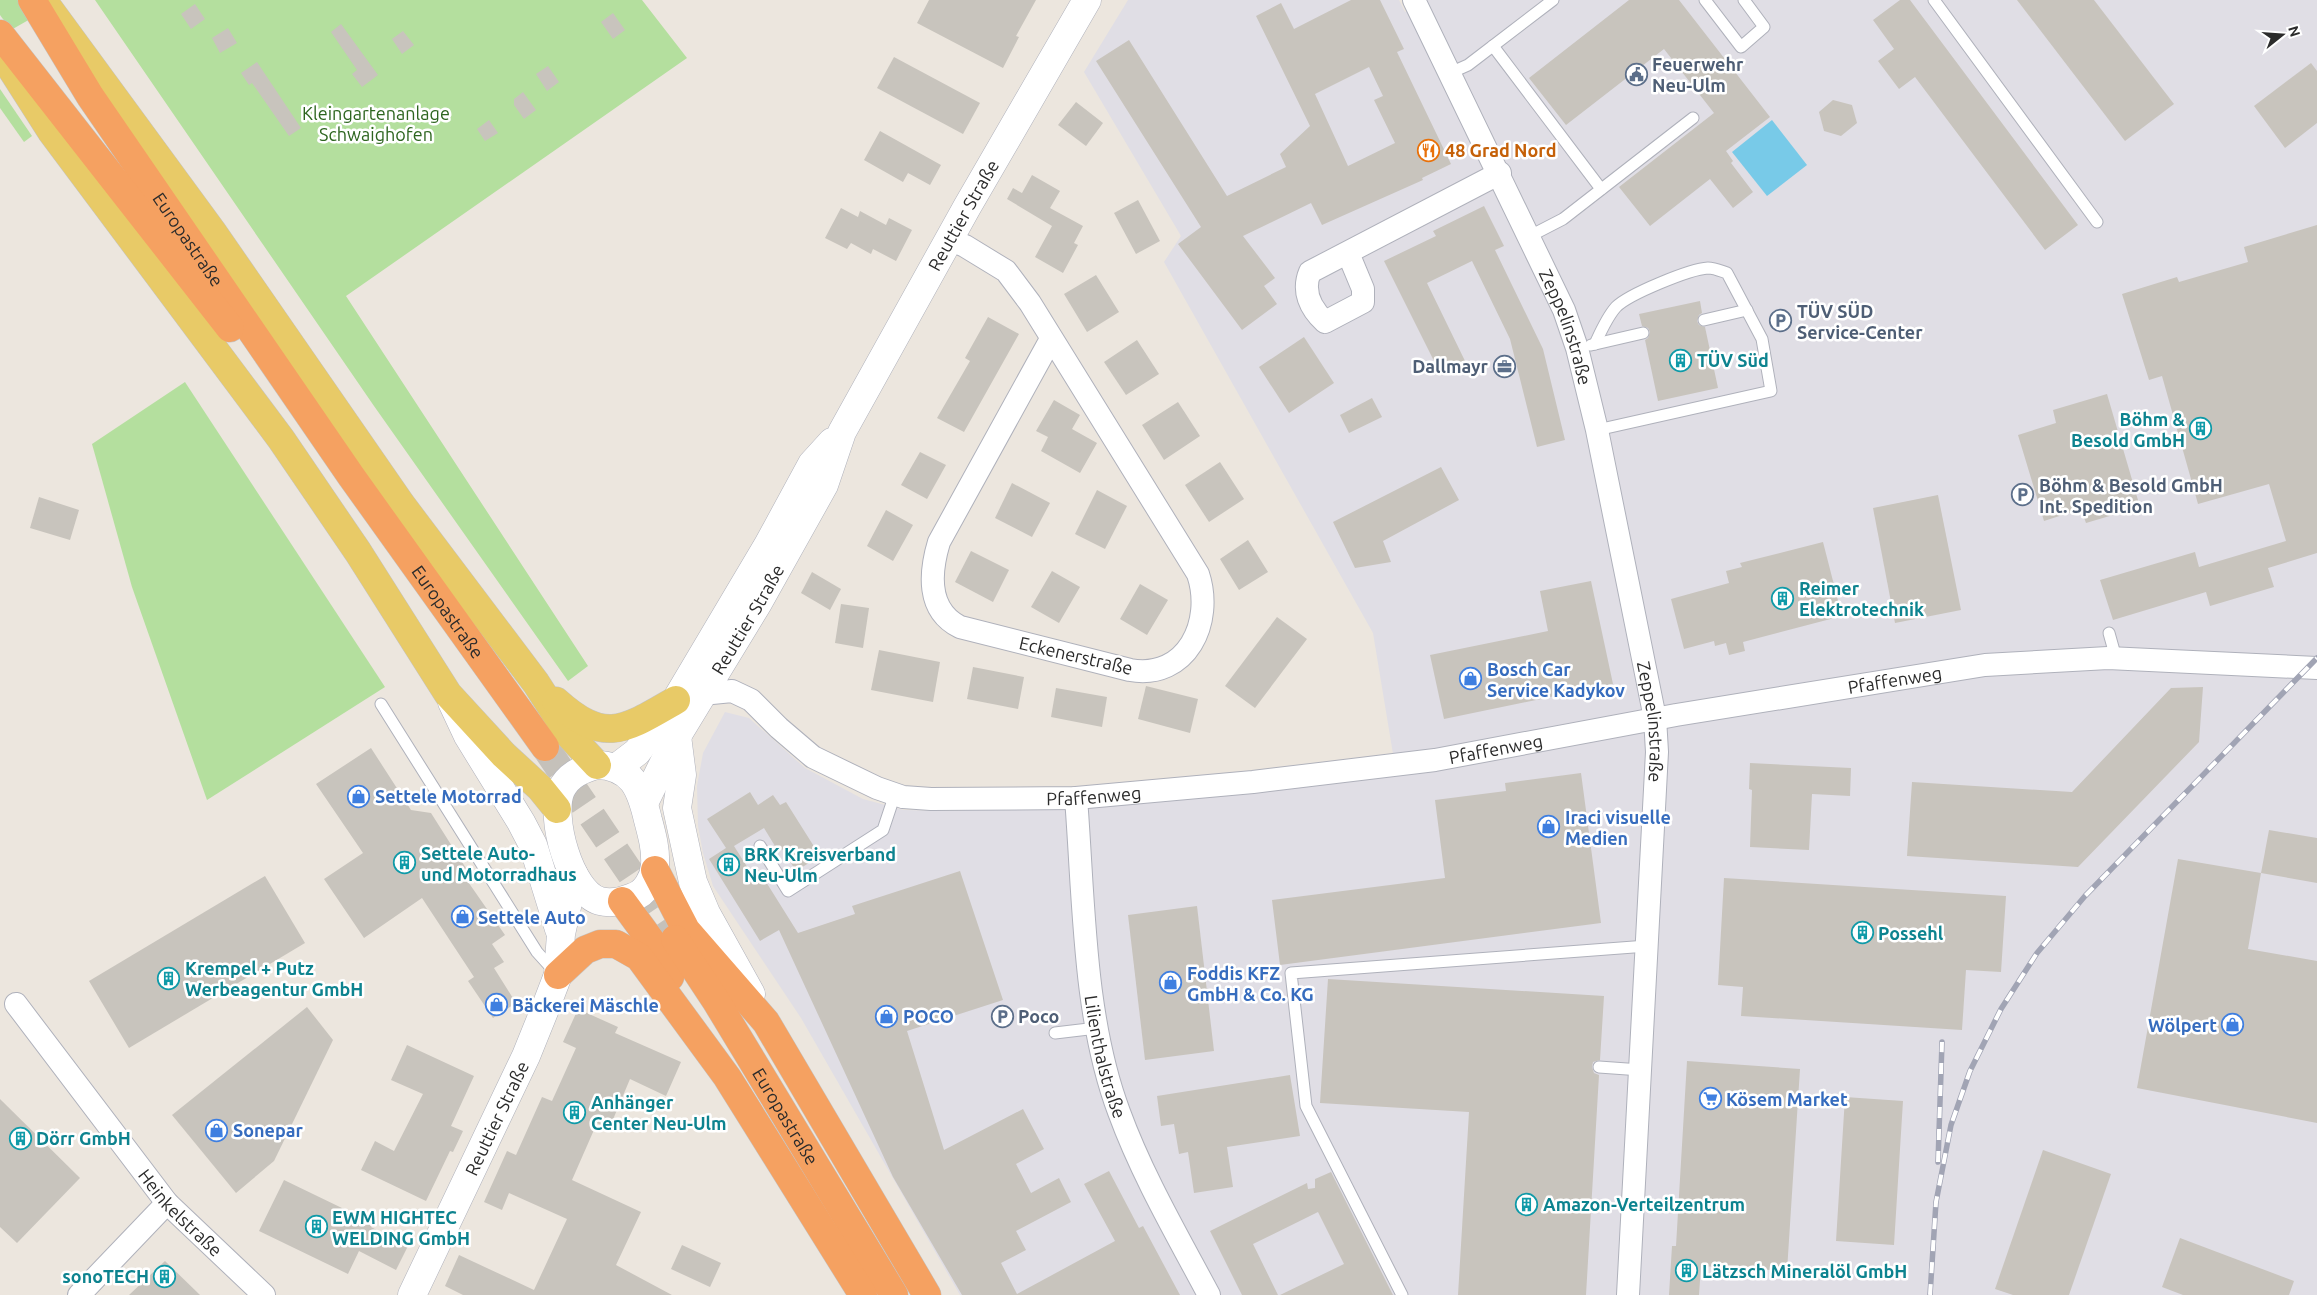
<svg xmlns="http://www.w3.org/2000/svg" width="2317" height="1295" viewBox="0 0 2317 1295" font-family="Ubuntu,sans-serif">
<rect width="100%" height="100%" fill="#ece6de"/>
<path fill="#e0dee5" d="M1128 0H1399L1405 12 1427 0H2317V1295H960L801 1018 713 886 703 853 698 826 697 786 703 753 725 712 749 718 805 768 863 799 904 810 954 811 1396 772 1373 633 1164 262 1181 236 1084 72Z"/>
<g fill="#b4df9e">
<path d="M0 0H20L32 18 11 30 0 15Z"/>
<path d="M95 0H642L687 58 346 296 588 666 568 681 374 406Z"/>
<path d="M0 89 32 136 24 142 0 108Z"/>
<path d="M185 382 385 687 207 800 132 587 92 444Z"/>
</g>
<path fill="#78cae8" d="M1772 120 1807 165 1767 196 1732 152Z"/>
<g fill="#c8c4bd" fill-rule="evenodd">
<path d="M929 0H1036L1016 36 1019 37 1003 68 917 23Z"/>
<path d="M1351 0H1380L1404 49 1397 52 1451 164 1422 178 1423 180 1322 225 1311 203 1243 236 1275 278 1264 286 1277 304 1242 330 1178 244 1201 227 1096 61 1129 40 1227 196 1286 167 1280 154 1310 126 1256 16 1281 3 1294 29ZM1369 67 1383 96 1374 100 1395 143 1348 166 1315 94Z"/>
<path d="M1629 0H1679L1770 117 1726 151 1733 161 1731 163 1753 192 1733 208 1710 179 1650 226 1619 187 1714 113 1664 49 1566 125 1529 78Z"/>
<path d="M1900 0H1910L2078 225 2045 250 1915 77 1899 89 1878 61 1894 49 1873 20Z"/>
<path d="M2017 0H2094L2174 104 2125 141Z"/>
<path d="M195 4 205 19 191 29 181 14Z"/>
<path d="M613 13 625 30 613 39 601 22Z"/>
<path d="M341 24 378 75 362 87 352 74 357 70 331 32Z"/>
<path d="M228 28 237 43 220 53 212 38Z"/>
<path d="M403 31 414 45 402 54 392 39Z"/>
<path d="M894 57 980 103 963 134 877 88Z"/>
<path d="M257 62 301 128 289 136 252 83 249 85 241 73Z"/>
<path d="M2311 63 2317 71V123L2285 148 2254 106Z"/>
<path d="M548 66 559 82 547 91 536 74Z"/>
<path d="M523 92 536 110 524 119 514 105V99Z"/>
<path d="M1833 100 1852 105 1857 123 1841 136 1824 131 1819 112Z"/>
<path d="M1076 102 1103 123 1086 146 1058 125Z"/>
<path d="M489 120 498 133 485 141 477 129Z"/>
<path d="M880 131 941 165 930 185 908 173 903 182 864 160Z"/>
<path d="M1032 175 1060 191 1050 208 1083 226 1074 243 1078 245 1063 273 1035 257 1052 226 1007 199 1013 188 1022 193Z"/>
<path d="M1138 200 1160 241 1136 254 1114 213Z"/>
<path d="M1484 206 1504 246 1495 250 1543 349 1565 440 1537 447 1510 339 1472 261 1427 283 1466 363 1441 375 1384 261 1436 236 1433 231Z"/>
<path d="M841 208 858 217 860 211 886 225 889 218 912 230 896 261 873 249 871 254 851 243 847 249 825 238Z"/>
<path d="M2317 225V553L2268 568 2274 587 2210 606 2206 592 2113 620 2100 580 2195 552 2199 567 2286 541 2269 484 2198 504 2162 376 2149 380 2122 294 2177 277 2179 282 2248 262 2244 247Z"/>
<path d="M1096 275 1119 312 1087 332 1064 294Z"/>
<path d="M1700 301 1702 313 1699 315 1697 321 1699 325 1705 327 1718 388 1658 401 1645 340 1648 338 1650 332 1648 328 1642 326 1639 314Z"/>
<path d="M988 317 1019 334 964 432 937 418 970 361 965 358Z"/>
<path d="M1304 337 1334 383 1289 413 1259 367Z"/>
<path d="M1137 340 1159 374 1126 395 1104 362Z"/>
<path d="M2107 394 2140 507 2086 523 2081 509 2044 521 2018 435 2056 423 2053 410Z"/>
<path d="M1372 398 1382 417 1349 433 1340 415Z"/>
<path d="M1054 400 1080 415 1072 429 1097 443 1080 473 1041 451 1048 437 1036 431Z"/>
<path d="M1178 402 1200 436 1164 460 1142 425Z"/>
<path d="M920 452 946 465 927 499 901 485Z"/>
<path d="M1220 462 1244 499 1209 522 1185 485Z"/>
<path d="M1441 467 1459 500 1383 541 1391 562 1355 568 1333 522Z"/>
<path d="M1012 483 1050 503 1032 537 995 518Z"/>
<path d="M1097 490 1127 506 1105 549 1075 534Z"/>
<path d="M1938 495 1961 610 1895 623 1873 508Z"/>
<path d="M39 497 79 510 70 540 30 528Z"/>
<path d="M886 510 913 525 893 561 867 546Z"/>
<path d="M1248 540 1268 572 1239 590 1220 559Z"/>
<path d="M1823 542 1842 616 1743 642 1745 651 1729 655 1726 643 1715 646 1714 641 1684 649 1671 599 1729 583 1726 571 1742 567 1740 563Z"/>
<path d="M971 551 1009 570 993 602 955 582Z"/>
<path d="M1052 571 1080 587 1059 623 1031 607Z"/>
<path d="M812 572 841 589 830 610 801 593Z"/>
<path d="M1591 581 1613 684 1444 719 1430 655 1548 631 1540 591Z"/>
<path d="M1140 584 1168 600 1147 635 1120 619Z"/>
<path d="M841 604 869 608 863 648 835 643Z"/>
<path d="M1277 617 1307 639 1255 708 1225 686Z"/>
<path d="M879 650 940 662 933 702 871 690Z"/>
<path d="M973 667 1024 677 1018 709 967 699Z"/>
<path d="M1146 686 1198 699 1190 733 1138 719Z"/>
<path d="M2203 687 2199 742 2078 867 1907 856 1912 782 2072 792 2171 688Z"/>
<path d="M1056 688 1107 697 1102 727 1051 717Z"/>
<path d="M371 748 411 810 431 813 469 873 464 876 505 935 492 944 504 962 494 968 516 1003 493 1018 468 981 474 977 422 898 364 938 324 879 363 853 316 784Z"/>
<path d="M1750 763 1851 768 1850 796 1812 794 1809 850 1750 847 1752 790 1749 789Z"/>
<path d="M1581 773 1601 923 1280 965 1272 900 1445 878 1435 800 1506 791 1505 783Z"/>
<path d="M750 792 758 805 773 795 780 805 786 802 820 856 796 871 782 849 778 851 764 828 734 846 751 873 758 869 798 933 855 914 852 906 960 871 1003 1000 907 1031 944 1150 1023 1109 1044 1149 1016 1164 1031 1193 1059 1178 1071 1202 1016 1231 1026 1250 1001 1263 1017 1294 1115 1241 1084 1184 1109 1171 1139 1228 1143 1226 1180 1295H962L893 1177 779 930 760 941 709 859 726 848 707 819Z"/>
<path d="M2269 830 2317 838V883L2261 873Z"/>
<path d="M2178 859 2261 873 2248 949 2317 961V1123L2137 1088Z"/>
<path d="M265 876 305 943 129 1048 89 981Z"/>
<path d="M1724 878 2006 896 2001 972 1966 970 1962 1030 1741 1016 1743 987 1718 985Z"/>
<path d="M1197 906 1214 1051 1145 1060 1128 915Z"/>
<path d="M1328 979 1604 996 1600 1060 1593 1062 1592 1067 1594 1073 1599 1075 1586 1295H1458L1469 1112 1320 1103Z"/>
<path d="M307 1007 333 1040 274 1161 236 1193 172 1115Z"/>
<path d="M578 1009 618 1027 615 1033 681 1062 666 1096 630 1079 609 1129 597 1123 572 1180 641 1212 616 1265 672 1295H463L445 1286 459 1255 534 1290 567 1219 509 1193 502 1210 484 1202 507 1151 516 1155 542 1097 552 1101 576 1048 563 1042Z"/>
<path d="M407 1045 474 1076 451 1126 463 1131 453 1152 450 1151 426 1201 361 1170 375 1141 394 1151 423 1094 391 1080Z"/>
<path d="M1687 1061 1800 1069 1787 1271 1701 1266 1699 1295H1669L1672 1246H1676Z"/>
<path d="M1290 1075 1300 1136 1227 1147 1233 1187 1194 1193 1188 1152 1179 1154 1174 1124 1161 1126 1157 1096Z"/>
<path d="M1845 1097 1903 1101 1894 1245 1836 1241Z"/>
<path d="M0 1099 80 1178 17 1243 0 1227Z"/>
<path d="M2043 1150 2111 1174 2069 1295H2013L1995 1289Z"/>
<path d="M1331 1172 1393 1295H1280L1344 1264 1318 1212 1253 1244 1278 1295H1242L1210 1231 1307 1183 1308 1189 1315 1188V1179Z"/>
<path d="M284 1180 373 1223 371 1227 408 1246 396 1270 359 1251 348 1274 259 1231Z"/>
<path d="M2180 1238 2294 1281 2289 1295H2183L2162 1287Z"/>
<path d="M682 1245 721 1263 710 1287 671 1269Z"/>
<path d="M165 1261 200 1295H129Z"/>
</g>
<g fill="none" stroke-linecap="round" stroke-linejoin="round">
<path stroke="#c5c1ba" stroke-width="28" stroke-dasharray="28 14" stroke-linecap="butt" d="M545 747 675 939"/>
<defs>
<g id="lane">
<path d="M1705 0 1741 47 1764 27 1744 0"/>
<path d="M1934 0 2097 222"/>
<path d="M1493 46 1601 189"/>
<path d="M1450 73 1468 65 1553 0"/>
<path d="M1530 236 1563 219 1693 118"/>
<path d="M1704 320 1747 310"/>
<path d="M1595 344C1601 331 1607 317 1616 307 1629 294 1690 269 1708 268 1714 268 1721 271 1727 273L1762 339 1771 391 1597 430"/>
<path d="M1591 345 1643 333"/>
<path d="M2109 633 2116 658"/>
<path d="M381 704 537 952 555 972"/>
<path d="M760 846 788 891 883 830 895 794"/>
<path d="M1055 1033 1097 1028"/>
<path d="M1599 1067 1641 1070"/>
<path d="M1402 1295 1306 1106 1291 973 1647 946"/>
</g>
<g id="street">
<path id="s1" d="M1414 0 1564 310 1577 348 1597 430 1655 718 1657 752 1628 1295"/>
<path d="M949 239 965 246 1006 271 1030 303 1198 574C1214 622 1187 680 1130 670L960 627C926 610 930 572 939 542L1051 339"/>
<path d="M1348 253 1363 289V302L1325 322C1310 308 1302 291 1310 272L1500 173"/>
<path id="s2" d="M702 694 732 691 751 700 779 728 813 757 877 788 903 797 931 799 1076 798 1253 782 1435 760 1676 715 1985 665 2108 658 2317 668"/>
<path id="s3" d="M1076 798C1084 899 1083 1016 1119 1112 1142 1175 1177 1235 1209 1295"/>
<path id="s4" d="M16 1004 167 1203 264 1295"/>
<path d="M79 1295 167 1203"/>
</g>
<g id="secondary">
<path d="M452 702 468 736 521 822 533 845 559 929"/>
<path d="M677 736 682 775 677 808 693 882 706 913 751 994"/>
<path d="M597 765C633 766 641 790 648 820 652 835 656 849 655 865 654 878 646 893 633 897 623 901 611 904 600 901 570 893 549 816 561 790 568 775 582 769 597 765Z"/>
<path d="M616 768 637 752 676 700 768 545 812 464 832 442"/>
<path id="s5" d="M644 803 677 736 758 603 824 485 842 432 967 207 1087 0"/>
<path id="s6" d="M412 1295 526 1056 545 1009 558 975 561 934 574 875"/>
</g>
<g id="primary">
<path d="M50 10 212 231 401 504 536 683 570 736 597 765"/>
<path d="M0 51 51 131 281 439 358 552 448 694 504 755 540 788 557 809"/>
<path d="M556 701C605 745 624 730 676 700"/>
</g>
<g id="highway">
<path id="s7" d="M32 0 90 96 351 476 545 747"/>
<path d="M0 34 230 328"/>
<path d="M655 870 686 930 766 1022 927 1295"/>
<path d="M622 901 660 953 670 977"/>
<path id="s8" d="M675 939 716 1001 894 1295"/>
<path d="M558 975 585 950 600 944H616L639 957 727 1077 863 1295"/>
</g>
</defs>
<use href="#lane" stroke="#afb1bb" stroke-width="13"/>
<use href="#street" stroke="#afb1bb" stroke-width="24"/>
<use href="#secondary" stroke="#afb1bb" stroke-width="29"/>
<use href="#primary" stroke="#c4c4c4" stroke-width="29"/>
<use href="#highway" stroke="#c4c4c4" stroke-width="29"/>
<use href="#lane" stroke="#fff" stroke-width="11"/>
<use href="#street" stroke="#fff" stroke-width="22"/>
<use href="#secondary" stroke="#fff" stroke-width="28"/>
<use href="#primary" stroke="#e8ca67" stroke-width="28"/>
<use href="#highway" stroke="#f5a161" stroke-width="28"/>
<defs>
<g id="rail">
<path d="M1938 1162 1942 1042"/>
<path d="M1930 1295 1936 1202 1951 1125 1970 1071 2001 1009 2037 953 2085 896 2317 658"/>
</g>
</defs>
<use href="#rail" stroke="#a1a4b4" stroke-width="5.5"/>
<use href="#rail" stroke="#fff" stroke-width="4" stroke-dasharray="11" stroke-linecap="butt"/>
</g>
<defs>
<symbol id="civic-ring" viewBox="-11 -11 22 22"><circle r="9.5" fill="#fff" stroke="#5c6f8a" stroke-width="1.5"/><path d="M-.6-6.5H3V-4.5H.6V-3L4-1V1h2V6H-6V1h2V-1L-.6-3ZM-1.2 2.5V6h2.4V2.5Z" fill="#5c6f8a"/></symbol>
<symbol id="restaurant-ring" viewBox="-11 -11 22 22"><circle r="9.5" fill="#fff" stroke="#e8710a" stroke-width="1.5"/><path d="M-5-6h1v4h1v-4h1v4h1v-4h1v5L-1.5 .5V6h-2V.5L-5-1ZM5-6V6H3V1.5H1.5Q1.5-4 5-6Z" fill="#e8710a"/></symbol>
<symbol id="parking-ring" viewBox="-11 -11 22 22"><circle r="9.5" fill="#fff" stroke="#5c6f8a" stroke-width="1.5"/><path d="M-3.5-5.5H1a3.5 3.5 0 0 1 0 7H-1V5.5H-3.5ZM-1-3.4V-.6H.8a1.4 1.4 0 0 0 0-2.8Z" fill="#5c6f8a"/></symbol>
<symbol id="building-ring" viewBox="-11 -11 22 22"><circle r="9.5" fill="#fff" stroke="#0f9aa8" stroke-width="1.5"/><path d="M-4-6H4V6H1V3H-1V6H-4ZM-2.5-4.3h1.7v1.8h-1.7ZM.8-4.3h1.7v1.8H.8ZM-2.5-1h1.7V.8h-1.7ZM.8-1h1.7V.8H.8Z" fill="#0f9aa8"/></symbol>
<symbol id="office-ring" viewBox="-11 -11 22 22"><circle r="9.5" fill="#fff" stroke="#5c6f8a" stroke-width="1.5"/><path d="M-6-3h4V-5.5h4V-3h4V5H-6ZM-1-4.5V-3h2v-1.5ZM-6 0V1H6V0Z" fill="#5c6f8a"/></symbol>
<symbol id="shop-ring" viewBox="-11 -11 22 22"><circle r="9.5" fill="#fff" stroke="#3f7fe0" stroke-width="1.5"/><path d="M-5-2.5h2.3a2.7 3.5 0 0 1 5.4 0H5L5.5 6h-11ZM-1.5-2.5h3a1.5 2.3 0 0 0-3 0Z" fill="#3f7fe0"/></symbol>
<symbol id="supermarket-ring" viewBox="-11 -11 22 22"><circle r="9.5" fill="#fff" stroke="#3f7fe0" stroke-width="1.5"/><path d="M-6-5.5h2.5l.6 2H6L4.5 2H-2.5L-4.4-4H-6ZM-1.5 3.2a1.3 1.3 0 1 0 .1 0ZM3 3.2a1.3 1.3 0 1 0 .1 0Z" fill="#3f7fe0"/></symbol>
</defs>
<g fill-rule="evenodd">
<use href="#civic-ring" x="1624" y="62" width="25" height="25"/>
<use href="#restaurant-ring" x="1416" y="138" width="25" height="25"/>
<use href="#parking-ring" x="1768" y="308" width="25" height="25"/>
<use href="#building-ring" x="1668" y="348" width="25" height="25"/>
<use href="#office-ring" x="1492" y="354" width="25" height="25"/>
<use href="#building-ring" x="2188" y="416" width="25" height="25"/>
<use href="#parking-ring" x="2010" y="482" width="25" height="25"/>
<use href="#building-ring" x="1770" y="586" width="25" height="25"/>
<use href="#shop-ring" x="1458" y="666" width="25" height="25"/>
<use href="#shop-ring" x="346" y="784" width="25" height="25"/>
<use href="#shop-ring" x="1536" y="814" width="25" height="25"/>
<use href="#building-ring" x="392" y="850" width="25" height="25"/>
<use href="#building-ring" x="716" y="852" width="25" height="25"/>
<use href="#shop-ring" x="450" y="904" width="25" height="25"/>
<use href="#building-ring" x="1850" y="920" width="25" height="25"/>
<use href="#building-ring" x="156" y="966" width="25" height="25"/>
<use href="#shop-ring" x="1158" y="970" width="25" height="25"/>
<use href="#shop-ring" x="484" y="992" width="25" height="25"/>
<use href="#shop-ring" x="874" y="1004" width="25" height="25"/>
<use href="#parking-ring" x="990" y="1004" width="25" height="25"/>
<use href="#shop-ring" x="2220" y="1012" width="25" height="25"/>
<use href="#supermarket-ring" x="1698" y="1086" width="25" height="25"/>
<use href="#building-ring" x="562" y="1100" width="25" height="25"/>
<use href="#shop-ring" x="204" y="1118" width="25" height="25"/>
<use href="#building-ring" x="8" y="1126" width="25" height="25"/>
<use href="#building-ring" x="1514" y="1192" width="25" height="25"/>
<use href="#building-ring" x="304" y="1214" width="25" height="25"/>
<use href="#building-ring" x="1674" y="1258" width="25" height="25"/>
<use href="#building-ring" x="152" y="1264" width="25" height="25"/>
</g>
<g text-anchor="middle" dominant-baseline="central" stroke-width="5" stroke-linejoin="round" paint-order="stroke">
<g font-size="18" font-weight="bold" fill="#4e5e75" stroke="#fff" text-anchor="start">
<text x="1652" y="64">Feuerwehr<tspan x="1652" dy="21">Neu-Ulm</tspan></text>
<text x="1797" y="311">TÜV SÜD<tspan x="1797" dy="21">Service-Center</tspan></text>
<text x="1488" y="366" text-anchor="end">Dallmayr</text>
<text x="2039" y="485">Böhm &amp; Besold GmbH<tspan x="2039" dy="21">Int. Spedition</tspan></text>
<text x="1018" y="1016">Poco</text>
</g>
<g font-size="18" fill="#2d651f" stroke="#fff">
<text x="376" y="113">Kleingartenanlage<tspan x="376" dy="21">Schwaighofen</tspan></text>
</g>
<g font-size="18" font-weight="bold" fill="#c56008" stroke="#fff" text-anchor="start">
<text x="1445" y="150">48 Grad Nord</text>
</g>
<g font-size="18" fill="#2b2b2b" stroke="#fff">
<text stroke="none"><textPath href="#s5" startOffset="670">Reuttier Straße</textPath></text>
<text stroke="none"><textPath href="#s7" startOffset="286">Europastraße</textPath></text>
<text stroke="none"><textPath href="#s1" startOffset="361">Zeppelinstraße</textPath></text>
<text stroke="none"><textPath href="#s7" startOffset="740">Europastraße</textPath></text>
<text stroke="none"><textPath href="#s5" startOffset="211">Reuttier Straße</textPath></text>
<text transform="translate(1076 655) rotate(13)">Eckenerstraße</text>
<text stroke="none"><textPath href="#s2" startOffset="1235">Pfaffenweg</textPath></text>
<text stroke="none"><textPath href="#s1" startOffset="766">Zeppelinstraße</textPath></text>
<text stroke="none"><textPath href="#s2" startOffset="830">Pfaffenweg</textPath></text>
<text stroke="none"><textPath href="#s2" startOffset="425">Pfaffenweg</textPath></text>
<text stroke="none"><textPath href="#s3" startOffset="261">Lilienthalstraße</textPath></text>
<text stroke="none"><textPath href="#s8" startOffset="209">Europastraße</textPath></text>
<text stroke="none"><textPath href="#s6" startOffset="196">Reuttier Straße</textPath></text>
<text stroke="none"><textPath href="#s4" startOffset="266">Heinkelstraße</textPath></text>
</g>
<g font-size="18" font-weight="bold" fill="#0d838f" stroke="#fff" text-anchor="start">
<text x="1697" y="360">TÜV Süd</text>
<text x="2185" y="419" text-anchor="end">Böhm &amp;<tspan x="2185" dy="21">Besold GmbH</tspan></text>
<text x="1799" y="588">Reimer<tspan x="1799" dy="21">Elektrotechnik</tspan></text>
<text x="421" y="853">Settele Auto-<tspan x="421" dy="21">und Motorradhaus</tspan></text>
<text x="744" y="854">BRK Kreisverband<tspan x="744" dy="21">Neu-Ulm</tspan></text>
<text x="1878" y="933">Possehl</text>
<text x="185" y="968">Krempel + Putz<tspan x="185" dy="21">Werbeagentur GmbH</tspan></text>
<text x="591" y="1102">Anhänger<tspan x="591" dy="21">Center Neu-Ulm</tspan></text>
<text x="36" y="1138">Dörr GmbH</text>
<text x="1543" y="1204">Amazon-Verteilzentrum</text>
<text x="332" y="1217">EWM HIGHTEC<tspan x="332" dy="21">WELDING GmbH</tspan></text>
<text x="1702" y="1271">Lätzsch Mineralöl GmbH</text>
<text x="149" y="1276" text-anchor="end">sonoTECH</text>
</g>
<g font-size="18" font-weight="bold" fill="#366cbe" stroke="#fff" text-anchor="start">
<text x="1487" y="669">Bosch Car<tspan x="1487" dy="21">Service Kadykov</tspan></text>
<text x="375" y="796">Settele Motorrad</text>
<text x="1565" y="817">Iraci visuelle<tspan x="1565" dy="21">Medien</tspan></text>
<text x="478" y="917">Settele Auto</text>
<text x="1187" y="973">Foddis KFZ<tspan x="1187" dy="21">GmbH &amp; Co. KG</tspan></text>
<text x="512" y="1005">Bäckerei Mäschle</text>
<text x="903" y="1016">POCO</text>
<text x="2217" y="1025" text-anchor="end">Wölpert</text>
<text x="1726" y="1099">Kösem Market</text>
<text x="233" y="1130">Sonepar</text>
</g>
</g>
<g transform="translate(2282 35) rotate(73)" stroke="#ffffff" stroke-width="4" paint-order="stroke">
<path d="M0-4L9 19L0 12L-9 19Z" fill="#2b2b2b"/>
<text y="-8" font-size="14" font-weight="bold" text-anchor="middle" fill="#2b2b2b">N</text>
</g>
</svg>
